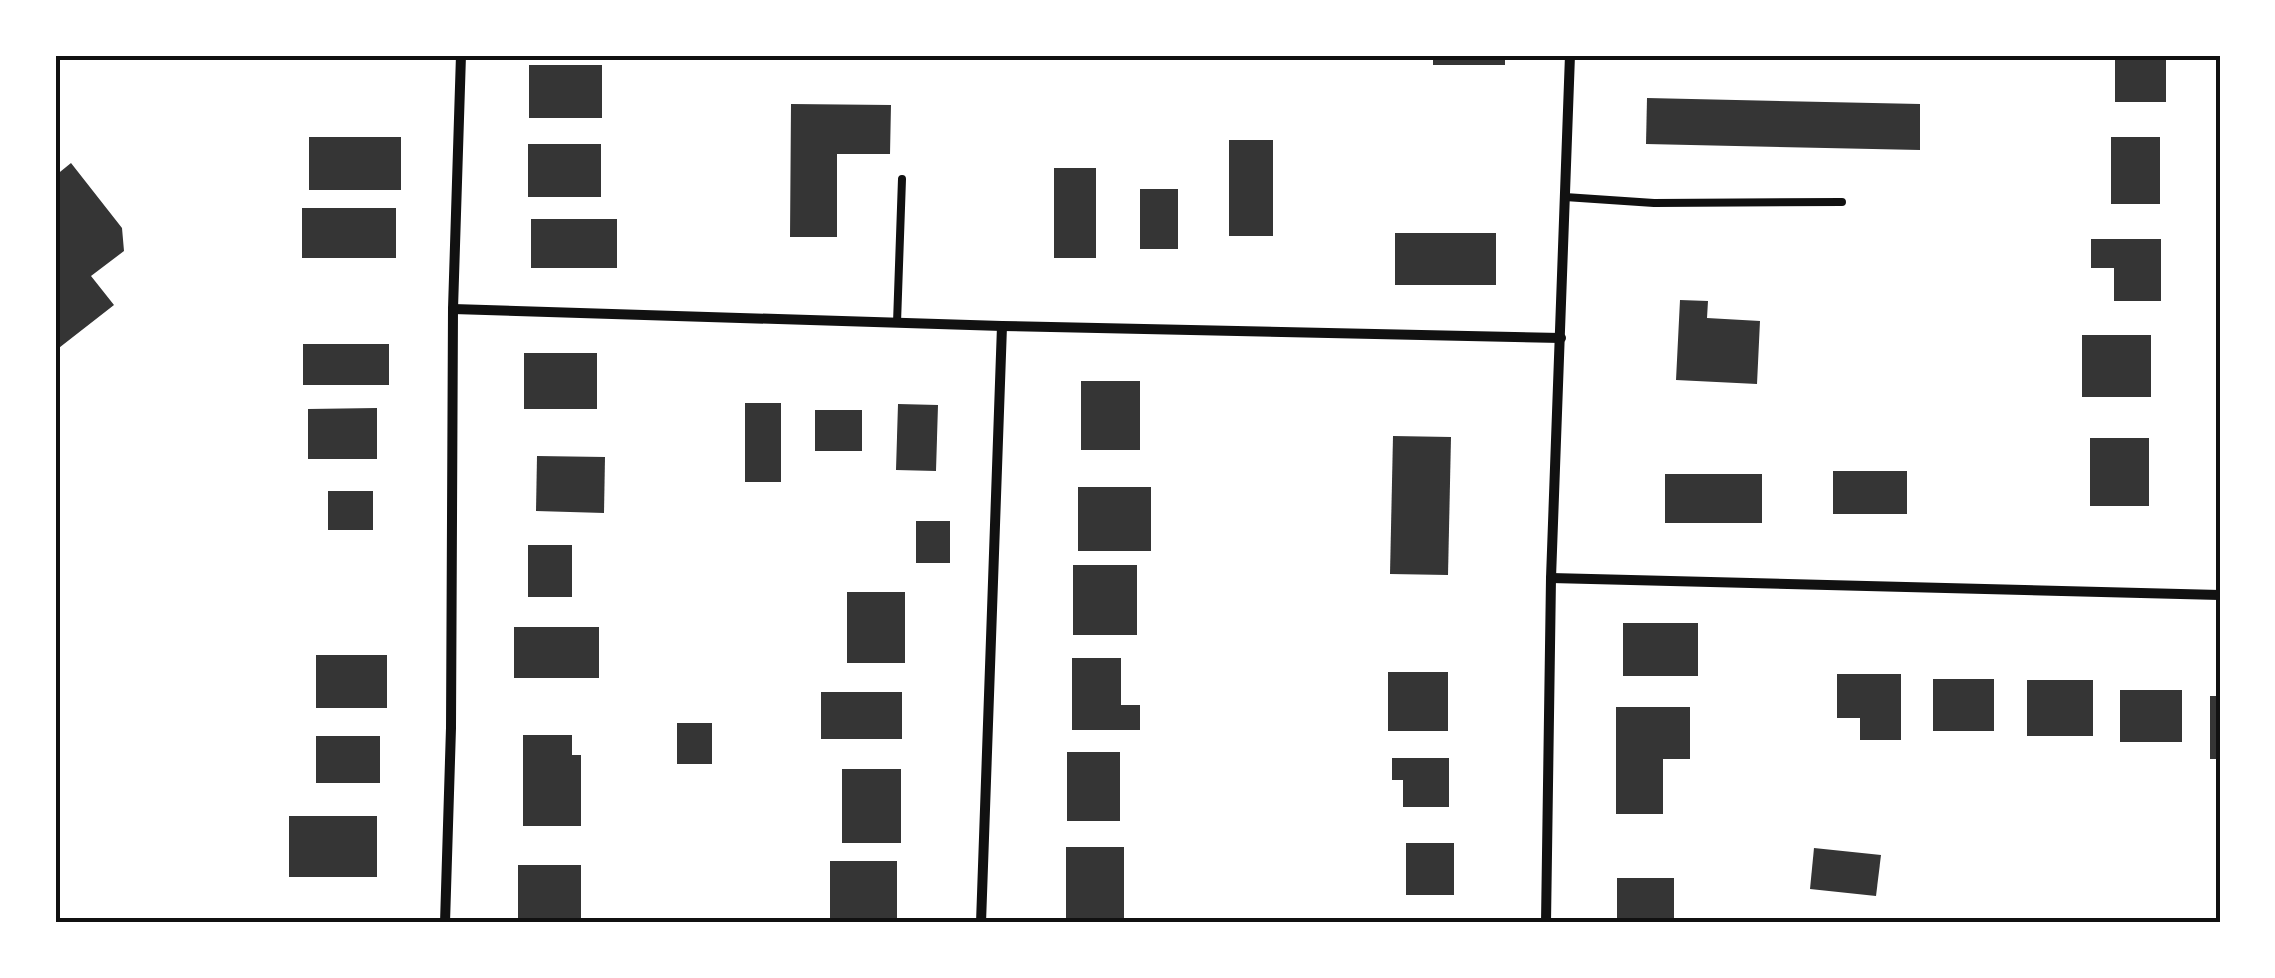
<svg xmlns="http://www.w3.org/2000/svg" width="2275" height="978" viewBox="0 0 2275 978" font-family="'Varela Round',sans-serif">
<rect width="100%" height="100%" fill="#fff"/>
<g fill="#353535">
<rect x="1433" y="55" width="72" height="10"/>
<rect x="2115" y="55" width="51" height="47"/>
<rect x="529" y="65" width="73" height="53"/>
<path d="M1647 98 1920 104V150L1646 144Z"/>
<path d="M791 104 891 105 890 154H837V237H790Z"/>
<rect x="309" y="137" width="92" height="53"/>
<rect x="2111" y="137" width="49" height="67"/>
<rect x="1229" y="140" width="44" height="96"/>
<rect x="528" y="144" width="73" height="53"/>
<path d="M71 163 122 228 124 251 91 276 114 305 55 351V176Z"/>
<rect x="1054" y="168" width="42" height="90"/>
<rect x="1140" y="189" width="38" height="60"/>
<rect x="302" y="208" width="94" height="50"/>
<rect x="531" y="219" width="86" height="49"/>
<rect x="1395" y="233" width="101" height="52"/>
<path d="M2091 239H2161V301H2114V268H2091Z"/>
<path d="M1680 300 1708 301 1707 318 1760 321 1757 384 1676 380Z"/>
<rect x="2082" y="335" width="69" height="62"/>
<rect x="303" y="344" width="86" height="41"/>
<rect x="524" y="353" width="73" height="56"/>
<rect x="1081" y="381" width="59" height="69"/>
<rect x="745" y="403" width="36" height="79"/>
<path d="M898 404 938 405 936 471 896 470Z"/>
<path d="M377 408V459H308V409Z"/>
<rect x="815" y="410" width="47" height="41"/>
<path d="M1393 436 1451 437 1448 575 1390 574Z"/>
<rect x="2090" y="438" width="59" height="68"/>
<path d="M537 456 605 457 604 513 536 511Z"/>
<rect x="1833" y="471" width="74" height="43"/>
<rect x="1665" y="474" width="97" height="49"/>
<rect x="1078" y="487" width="73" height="64"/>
<rect x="328" y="491" width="45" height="39"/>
<rect x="916" y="521" width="34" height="42"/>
<rect x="528" y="545" width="44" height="52"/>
<rect x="1073" y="565" width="64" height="70"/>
<rect x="847" y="592" width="58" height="71"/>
<rect x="1623" y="623" width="75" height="53"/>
<rect x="514" y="627" width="85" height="51"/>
<rect x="316" y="655" width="71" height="53"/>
<path d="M1072 658H1121V705H1140V730H1072Z"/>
<rect x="1388" y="672" width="60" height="59"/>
<path d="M1837 674H1901V740H1860V718H1837Z"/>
<rect x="1933" y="679" width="61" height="52"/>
<rect x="2027" y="680" width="66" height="56"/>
<rect x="2120" y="690" width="62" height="52"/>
<rect x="821" y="692" width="81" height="47"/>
<rect x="2210" y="696" width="10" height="63"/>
<path d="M1616 707H1690V759H1663V814H1616Z"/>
<rect x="677" y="723" width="35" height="41"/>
<path d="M523 735H572V755H581V826H523Z"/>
<rect x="316" y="736" width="64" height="47"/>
<rect x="1067" y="752" width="53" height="69"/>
<path d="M1392 758H1449V807H1403V780H1392Z"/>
<rect x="842" y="769" width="59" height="74"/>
<rect x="289" y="816" width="88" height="61"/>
<rect x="1406" y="843" width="48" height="52"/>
<rect x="1066" y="847" width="58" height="72"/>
<path d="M1814 848 1881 855 1876 896 1810 889Z"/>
<rect x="830" y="861" width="67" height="62"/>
<rect x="518" y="865" width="63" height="58"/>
<rect x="1617" y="878" width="57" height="45"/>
</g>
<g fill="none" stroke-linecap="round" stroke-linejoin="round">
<g stroke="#111" stroke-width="8">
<path d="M1565 197 1654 203 1842 202"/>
<path d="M897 323 902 179"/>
</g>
<g stroke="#111" stroke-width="10">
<path d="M453 309 1002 326 1561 338"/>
<path d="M1551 578 2220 595"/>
<path d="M445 923 451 728 453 309 461 55"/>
<path d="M981 923 1002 326"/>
<path d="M1546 923 1551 578 1570 55"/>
</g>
</g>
<rect width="2275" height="978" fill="none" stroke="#ffffff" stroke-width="115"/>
<rect x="58" y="58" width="2160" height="862" fill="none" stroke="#111" stroke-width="4"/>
</svg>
